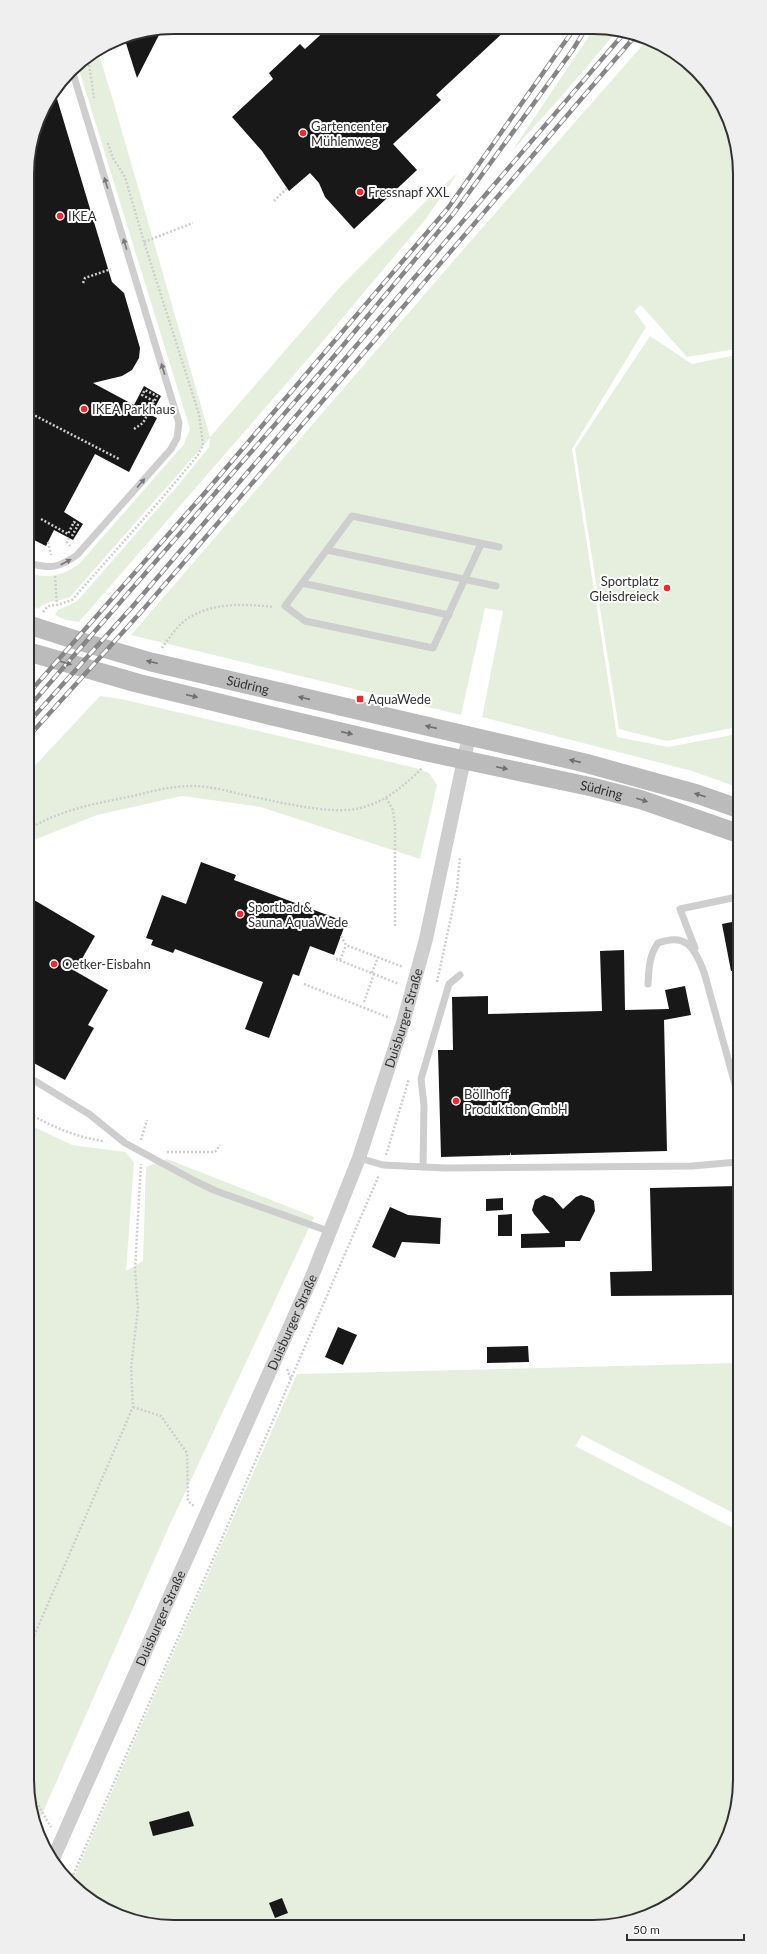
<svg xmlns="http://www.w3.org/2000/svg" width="767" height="1954" viewBox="0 0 767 1954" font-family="Lato,sans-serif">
<rect width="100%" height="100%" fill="#fff"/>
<g fill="#e6efde">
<path d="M593 30H618L560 98 512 151Z"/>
<path d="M648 39 658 42 697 70 720 101 735 136 736 349 687 357 641 305 634 311 646 327 572 449 617 737 668 747 737 734V787L692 771 482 717 503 611 485 608 461 715 131 635 462 251Z"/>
<path d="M98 51 115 107 210 437 340 287 428 199 458 173 425 220 312 354 79 622 66 620 55 615 58 610 76 602 86 591 180 483 209 447 210 438 70 597C58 602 47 600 38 609L29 603 28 573C48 579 62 576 79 564L184 444 190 429 77 63Z"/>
<path d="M650 336 692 364 736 355 737 727 667 741 619 729 575 449Z"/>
<path d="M100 696 121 699 416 768 429 773 437 785 420 859 261 807 182 796 97 815 29 842V772Z"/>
<path d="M30 1125 72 1145 125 1152 134 1162 126 1271 143 1261 146 1167 167 1159 314 1217 167 1531 36 1828 32 1818Z"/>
<path d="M738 1363 739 1516 582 1435 575 1446 739 1531 740 1790 729 1836 704 1877 675 1902 631 1922 145 1924C119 1915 90 1906 71 1884L297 1374Z"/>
</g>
<g fill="#181818">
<path d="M328 28 507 29 436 95 441 100 393 144 417 170 354 229 325 197 319 183 310 173 289 191 262 151 232 117 273 79 269 73 300 44 305 49Z"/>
<path d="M162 29 137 78 124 37Z"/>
<path d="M55 92 112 282 124 293 140 348 139 358 132 370 122 376 93 383 134 405 144 386 161 396 151 415 157 418 129 472 95 454 64 512 83 524 73 540 54 530 46 546 28 537 27 164 42 109Z"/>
<path d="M201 862 236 875 234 880 346 922 334 955 310 946 299 976 293 974 269 1038 245 1029 263 982 175 949 173 953 151 945 153 940 146 938 162 895 186 904Z"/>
<path d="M29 897 95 936 75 971 108 990 88 1025 94 1028 65 1080 30 1061Z"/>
<path d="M737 921V970L731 971 722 924Z"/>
<path d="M624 950 625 1010 669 1009 665 990 685 986 691 1015 664 1020 667 1151 511 1155 510 1152V1155L441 1157 438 1050H453L452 997 488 996V1014L602 1011 600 951Z"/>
<path d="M738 1186V1295L611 1296 610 1272 652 1271 650 1188Z"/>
<path d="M544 1195 553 1198 563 1209 576 1197 581 1195 590 1198 594 1201 595 1211 580 1241H565V1247L521 1248V1234L550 1233 534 1214 532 1210 535 1200Z"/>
<path d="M503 1198V1210L486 1211V1199Z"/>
<path d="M390 1207 408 1215 441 1218 440 1244 402 1242 395 1258 372 1247Z"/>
<path d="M512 1214V1236H498V1215Z"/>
<path d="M338 1327 357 1335 343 1365 325 1357Z"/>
<path d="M528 1346 529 1362 487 1363V1347Z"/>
<path d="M189 1811 194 1826 153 1836 149 1822Z"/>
<path d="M282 1898 288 1913 275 1918 269 1903Z"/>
</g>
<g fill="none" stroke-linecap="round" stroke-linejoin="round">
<g stroke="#cecece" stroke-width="2.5" stroke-dasharray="2 2" stroke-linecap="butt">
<path d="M88 57 94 98"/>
<path d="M274 201 287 188"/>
<path d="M144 242 193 223"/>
<path d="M83 283 85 278 111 269"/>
<path d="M28 412 119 459"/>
<path d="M134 429 143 423 157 396 145 390 142 395 154 401"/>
<path d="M41 519 68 534 74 522 78 525 72 536"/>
<path d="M69 538 67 542 70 546"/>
<path d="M48 542 51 555"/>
<path d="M55 576 57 605"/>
<path d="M43 612 48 606 57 605 72 600 163 497 198 455 203 445 199 414 144 242 125 177 113 158 107 141"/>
<path d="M162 648C170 637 178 624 190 617 216 602 246 604 274 607"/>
<path d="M386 798 393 810 395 826V928"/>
<path d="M29 829C59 810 98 803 133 796 152 791 172 786 192 786 208 786 225 790 240 794 271 800 330 816 360 808 385 802 404 786 422 768"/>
<path d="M341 936 346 945 403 967"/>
<path d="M336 959 399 984"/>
<path d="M340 960 346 945"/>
<path d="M372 973 378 957"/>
<path d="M437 982 457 889 460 857"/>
<path d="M304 984 390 1018"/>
<path d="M364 1002 374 974"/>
<path d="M30 1114C53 1127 76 1137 103 1141"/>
<path d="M141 1140 147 1120"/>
<path d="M167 1152H215L220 1145"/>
<path d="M386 1155 409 1079"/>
<path d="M287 1369 291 1379"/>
<path d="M133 1407 161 1416 187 1453 188 1501 195 1507"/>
<path d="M31 1643 133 1407 131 1368 138 1308 135 1270 141 1164"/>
<path d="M32 1795 51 1827"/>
<path d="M70 1882 214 1557 379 1175"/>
</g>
<g stroke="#cecece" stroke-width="7">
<path d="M481 544 433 648 305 621 285 606 352 516 499 547"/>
<path d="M327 550 496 586"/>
<path d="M28 563C50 569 59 568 77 555L171 449 177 438 179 423 72 70"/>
<path d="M302 583 449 615"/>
<path d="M695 948 680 909 737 897"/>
<path d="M648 984C649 968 649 956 658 943 687 932 695 949 704 972L738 1095"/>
<path d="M30 1078 89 1114 125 1143 195 1181 216 1191 331 1232"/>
<path d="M359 1158 383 1165 445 1168 692 1166 738 1162"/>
<path d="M423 1167 424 1105 421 1079 449 984 460 975"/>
</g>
<path stroke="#cecece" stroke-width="14" id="s1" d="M52 1861 311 1279 359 1158 403 1023 426 939 469 736"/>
<g stroke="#bbb" stroke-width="19">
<path id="s2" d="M29 625 79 641 151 662 585 763 697 794 737 808"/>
<path id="s3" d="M29 652 137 683 268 715 427 752 592 787 642 800 737 833"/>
</g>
<defs>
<g id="rail">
<path d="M29 693 203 495 448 208 574 29"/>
<path d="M29 707 325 367 454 213 572 51 585 30"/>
<path d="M29 722 133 606 626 31"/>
<path d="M29 736 141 612 224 516 636 35"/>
</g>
</defs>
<use href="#rail" stroke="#868686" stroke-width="4.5"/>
<use href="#rail" stroke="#fff" stroke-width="3" stroke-dasharray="9" stroke-linecap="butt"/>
</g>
<defs><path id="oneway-solid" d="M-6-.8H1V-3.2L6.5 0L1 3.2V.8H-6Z"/></defs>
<g fill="#787878">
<use href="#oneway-solid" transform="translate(106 183) rotate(-107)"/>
<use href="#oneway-solid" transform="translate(125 244) rotate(-107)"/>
<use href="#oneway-solid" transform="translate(163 369) rotate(-107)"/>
<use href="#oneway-solid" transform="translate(141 483) rotate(-49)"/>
<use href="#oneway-solid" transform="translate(66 562) rotate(-28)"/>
</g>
<g fill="#6f6f6f">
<use href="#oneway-solid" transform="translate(152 662) rotate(-166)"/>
<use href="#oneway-solid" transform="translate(66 663) rotate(16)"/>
<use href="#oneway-solid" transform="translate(192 696) rotate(13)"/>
<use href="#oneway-solid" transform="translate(304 698) rotate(-167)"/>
<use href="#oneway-solid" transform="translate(431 727) rotate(-167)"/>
<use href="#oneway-solid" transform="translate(347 733) rotate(13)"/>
<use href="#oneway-solid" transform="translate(575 761) rotate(-167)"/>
<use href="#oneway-solid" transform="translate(502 768) rotate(12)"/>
<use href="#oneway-solid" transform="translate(700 795) rotate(-162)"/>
<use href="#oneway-solid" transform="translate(642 800) rotate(17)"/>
</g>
<g fill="#f72429" stroke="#fff" stroke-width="1.5">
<circle cx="303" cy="133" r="4"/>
<circle cx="360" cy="192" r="4"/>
<circle cx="60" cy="216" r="4"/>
<circle cx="84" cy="409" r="4"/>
<circle cx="667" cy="588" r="4"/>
<rect x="356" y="695" width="8" height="8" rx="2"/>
<circle cx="240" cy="914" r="4"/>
<circle cx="54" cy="964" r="4"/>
<circle cx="456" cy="1101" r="4"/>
</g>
<g text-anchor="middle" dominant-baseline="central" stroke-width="4" stroke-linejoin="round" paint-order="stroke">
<g font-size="13" fill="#313131" stroke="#fff" text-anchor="start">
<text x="311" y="126">Gartencenter<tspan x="311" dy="15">Mühlenweg</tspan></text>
<text x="368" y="192">Fressnapf XXL</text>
<text x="68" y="216">IKEA</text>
<text x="92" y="409">IKEA Parkhaus</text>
<text x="659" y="581" text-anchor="end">Sportplatz<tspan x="659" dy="15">Gleisdreieck</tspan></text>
<text x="368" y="699">AquaWede</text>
<text x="248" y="907">Sportbad &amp;<tspan x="248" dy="15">Sauna AquaWede</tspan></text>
<text x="62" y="964">Oetker-Eisbahn</text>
<text x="464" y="1094">Böllhoff<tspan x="464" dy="15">Produktion GmbH</tspan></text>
</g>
<g font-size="13" fill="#313131" stroke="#fff">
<text stroke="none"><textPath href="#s2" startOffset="227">Südring</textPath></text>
<text stroke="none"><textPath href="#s3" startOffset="589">Südring</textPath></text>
<text stroke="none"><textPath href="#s1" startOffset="914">Duisburger Straße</textPath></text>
<text stroke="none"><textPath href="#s1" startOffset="590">Duisburger Straße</textPath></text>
<text stroke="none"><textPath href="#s1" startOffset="266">Duisburger Straße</textPath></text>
</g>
</g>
<path d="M0 0H767V1954H0ZM174 34H593A140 140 0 0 1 733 174V1780A140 140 0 0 1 593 1920H174A140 140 0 0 1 34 1780V174A140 140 0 0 1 174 34Z" fill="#efefef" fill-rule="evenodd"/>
<path fill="none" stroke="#313131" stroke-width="2" d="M174 34H593A140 140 0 0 1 733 174V1780A140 140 0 0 1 593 1920H174A140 140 0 0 1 34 1780V174A140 140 0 0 1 174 34Z"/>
<path d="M627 1934v6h117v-6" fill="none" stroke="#313131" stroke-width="2"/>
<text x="633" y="1934" font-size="12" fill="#313131" stroke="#ffffff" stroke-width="3" paint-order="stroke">50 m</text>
</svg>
